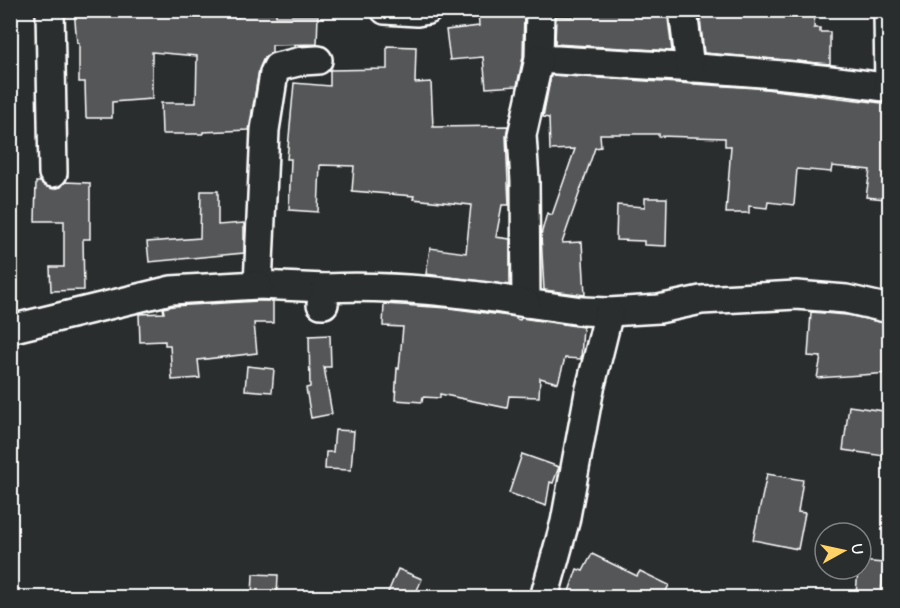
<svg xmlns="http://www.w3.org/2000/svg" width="900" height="608" viewBox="0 0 900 608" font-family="'Comic Neue',sans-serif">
<rect width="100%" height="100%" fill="#2a2d2e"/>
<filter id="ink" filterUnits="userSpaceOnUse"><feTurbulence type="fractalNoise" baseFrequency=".0167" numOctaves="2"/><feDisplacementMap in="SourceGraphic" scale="12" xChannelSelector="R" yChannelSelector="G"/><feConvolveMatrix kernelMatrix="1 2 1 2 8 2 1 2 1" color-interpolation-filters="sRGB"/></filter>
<g filter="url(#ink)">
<g fill="#555758" stroke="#fff" stroke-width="1.5">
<path d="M74 10H184V12L239 17V12H276V16H318L317 44 272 45V52L263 60 259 70 249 130 203 132V134H162L161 103H196L197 56 152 52V99L112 102V118H86L85 82H79V43H77Z"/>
<path d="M478 10H524L523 57 517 86 486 88 483 57 450 60 446 30 479 26Z"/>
<path d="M572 10H667L672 51 555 44 556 16 572 17Z"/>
<path d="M699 10H815L814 28H820V32H830V64L704 53Z"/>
<path d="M387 46 416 47 415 83 431 82 433 127 508 126 506 136 509 205H502L496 237 510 239V285L426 274 430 248 466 253 471 205 413 199 414 196 352 191 354 166 320 165 318 212 289 210 291 159H287L294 83 330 86V70L387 69Z"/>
<path d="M551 75 757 88 890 104V162L885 199 866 197 870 170 832 166 831 172 797 169 794 205 768 202 767 208 749 206V213H726L731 146H725V138L659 136V134H600L601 147 595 148 562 243 582 242 585 295 544 290 541 235 547 213 552 215 575 149 550 150 549 118 543 117Z"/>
<path d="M36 182H40L45 186 53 189 61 187 65 182 90 183V239H83L84 290 51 291 50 267H64V221H35Z"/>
<path d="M201 191H218V225L244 223V253L149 262 147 242 200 238Z"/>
<path d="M645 198H667L666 246 644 245V241L616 240 617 205 645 207Z"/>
<path d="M258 301H273V323H254L257 353 198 360 200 378 172 380 170 345H165V341L140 342 139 314 164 313 163 308 173 306Z"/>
<path d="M384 304 449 308 516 317V319L520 320 521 318 583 327 581 359 565 358 558 383 540 378 539 397 509 396 507 408 440 394V398L423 397 422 402 395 400 397 368 399 369 403 327 383 326Z"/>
<path d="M811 312 847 315 890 324V373L817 378 821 357 808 356Z"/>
<path d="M330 335 331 367H324L332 414 311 418 306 388 310 387 309 336Z"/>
<path d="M247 366 274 369 272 392 245 390Z"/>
<path d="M849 406 890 412 884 456 843 450Z"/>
<path d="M335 430 354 431 351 470 325 469 326 452H333Z"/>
<path d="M522 454 559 467 553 483 550 482 546 506 509 493Z"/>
<path d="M767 474 803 480 798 512 805 513 798 549 753 540Z"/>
<path d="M592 554 637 576 640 571 669 585 663 597H567L577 569 583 571Z"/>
<path d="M861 561 883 563 881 597 856 595 858 569H861Z"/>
<path d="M398 569 422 579 414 597H386Z"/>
<path d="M253 574 278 575 277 597H252Z"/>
</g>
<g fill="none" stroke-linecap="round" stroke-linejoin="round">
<defs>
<g id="minor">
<path d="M50 10 53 173"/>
<path d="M385 10 417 12 428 10"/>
<path d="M540 10 539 59C656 66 774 70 890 88"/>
<path d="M683 10 690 68"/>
<path d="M888 10 889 88"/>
<path d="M539 59 522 135 525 181 526 303 582 311 609 312 659 309 701 300 796 295 846 299 890 309"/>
<path d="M318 60 302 61 277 67 274 73 265 130 258 285 325 288"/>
<path d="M321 304H324L325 288C392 285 460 292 526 303"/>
<path d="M10 329 171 290 258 285"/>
<path d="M544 598 565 522 589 393 609 312"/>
</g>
</defs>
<use href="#minor" stroke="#fff" stroke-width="32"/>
<use href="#minor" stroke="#2a2d2e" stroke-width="27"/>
</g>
</g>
<rect width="900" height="608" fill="none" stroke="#2a2d2e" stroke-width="36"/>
<rect x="18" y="18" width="864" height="572" fill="none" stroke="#fff" stroke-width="2" filter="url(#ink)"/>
<g transform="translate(843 551) rotate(82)"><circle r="28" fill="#2a2d2e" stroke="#7f8182" stroke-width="1.5"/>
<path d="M0-4.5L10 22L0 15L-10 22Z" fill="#ffd166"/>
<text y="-9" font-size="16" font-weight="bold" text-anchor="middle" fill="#ffffff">U</text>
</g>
</svg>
